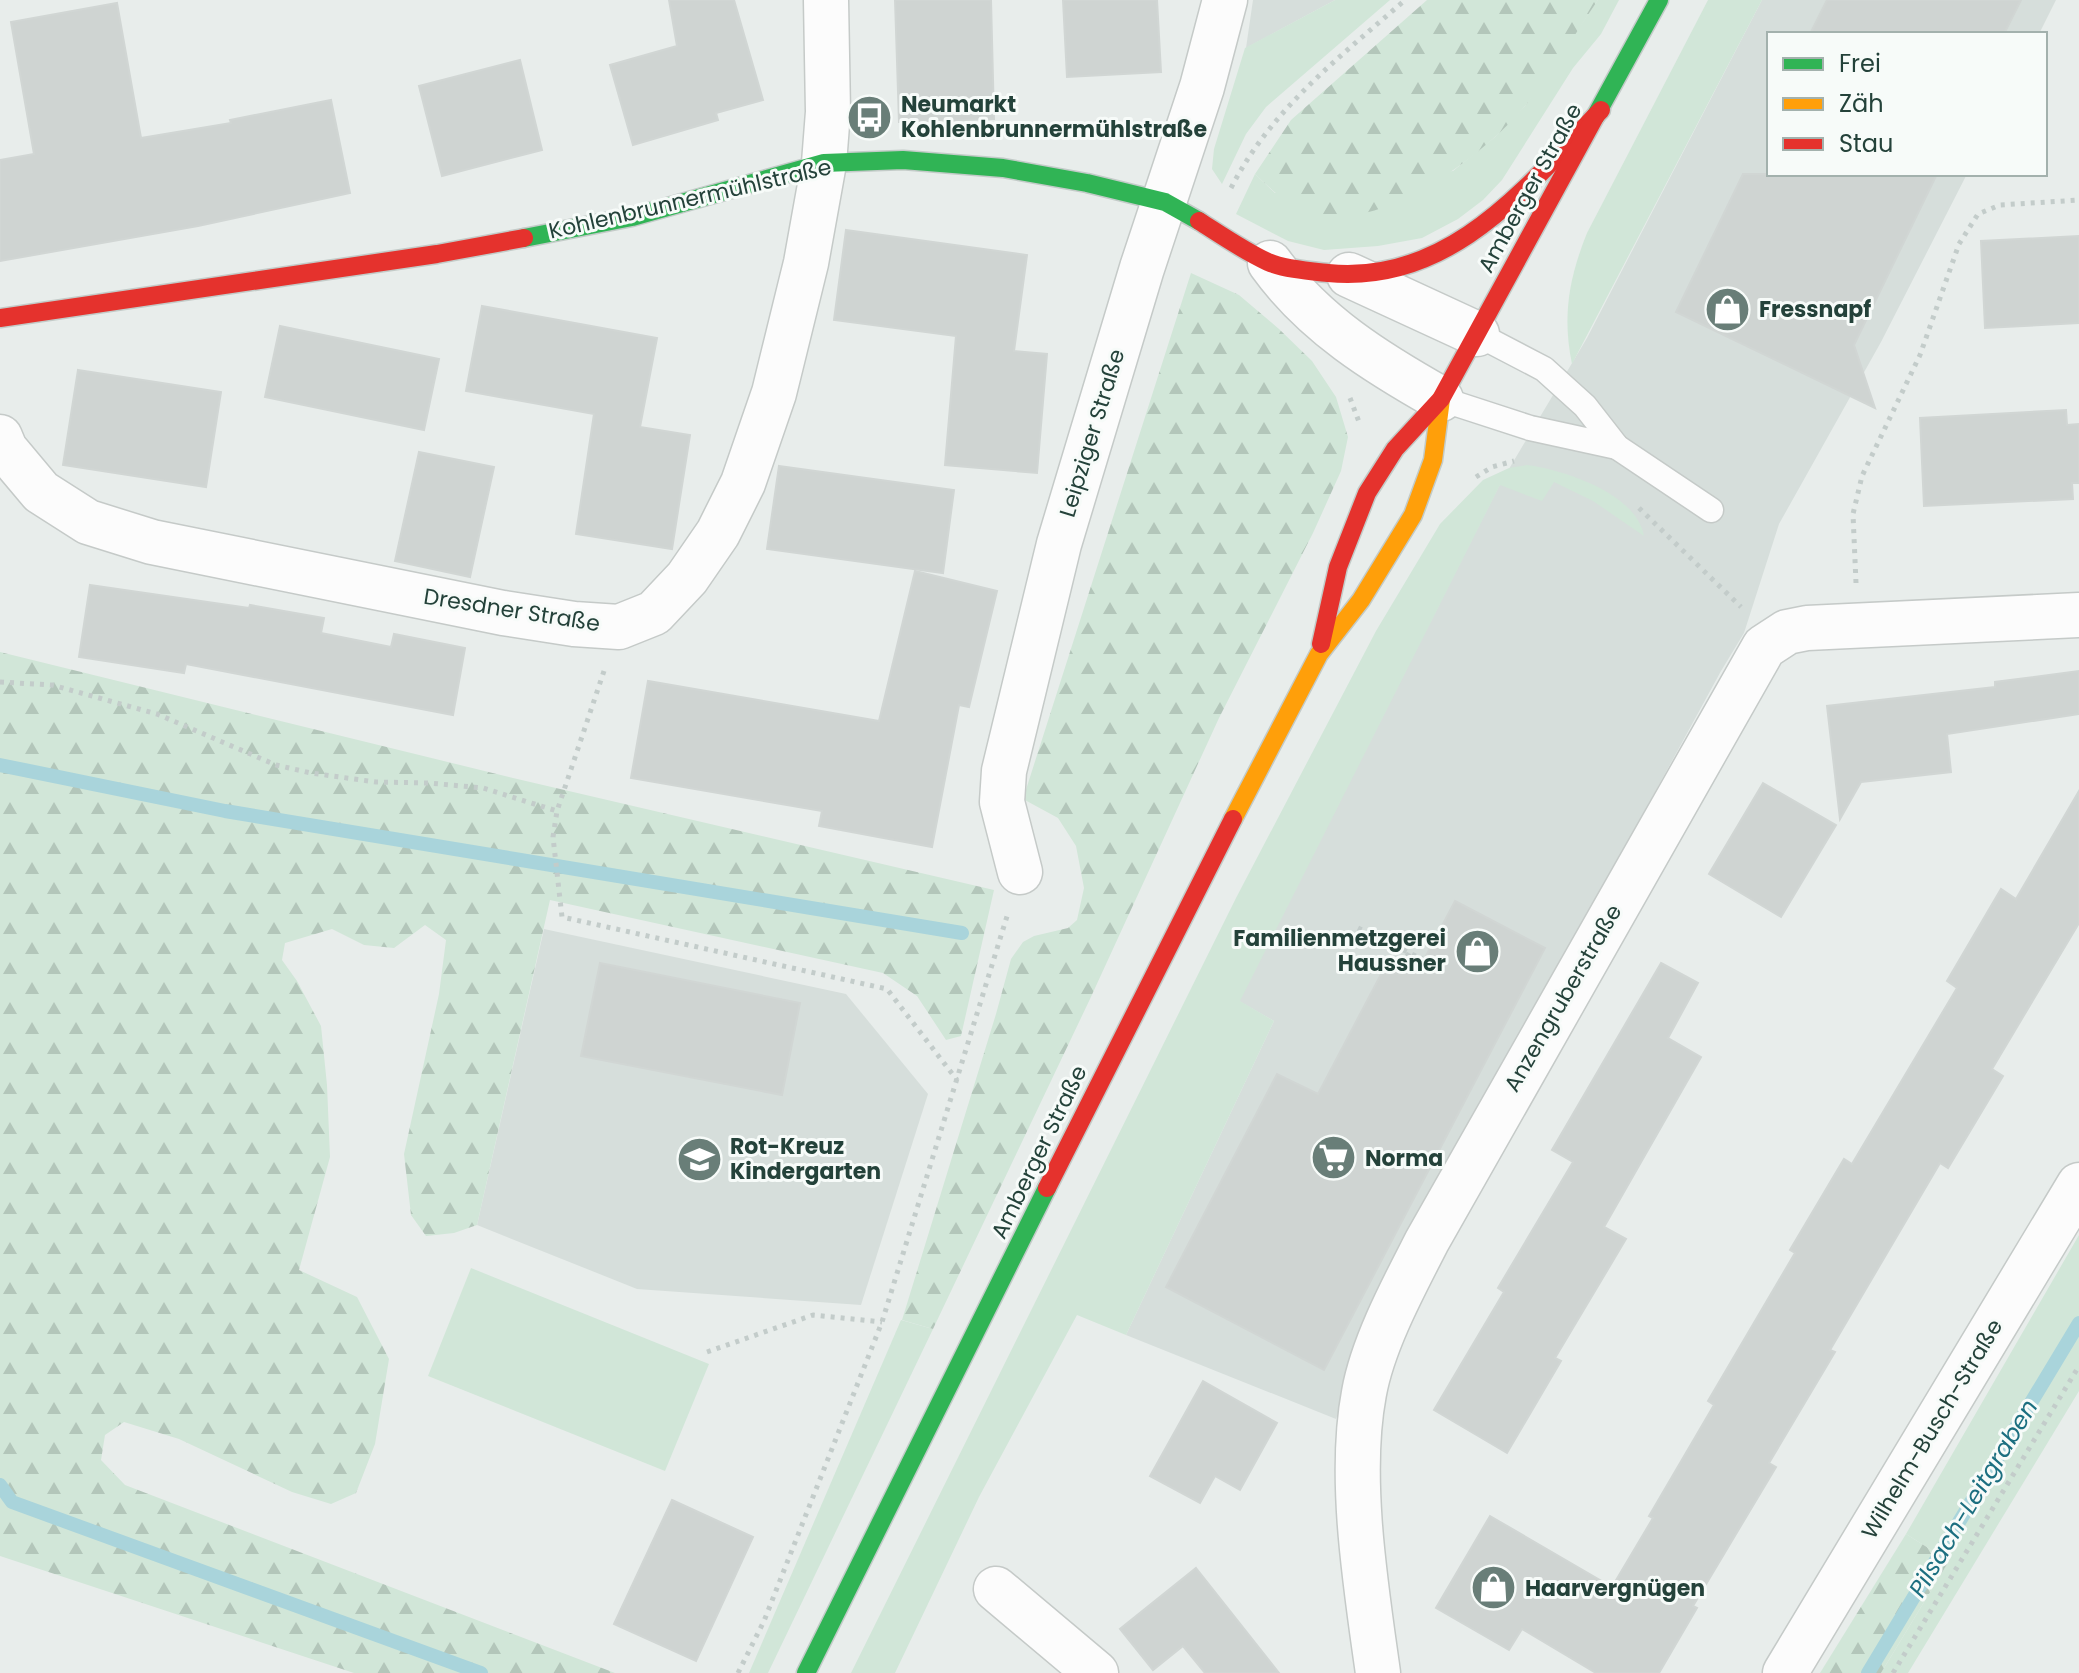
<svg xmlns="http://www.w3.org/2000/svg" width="2079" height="1673" viewBox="0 0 2079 1673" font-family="Poppins,sans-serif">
<defs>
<pattern id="forest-firs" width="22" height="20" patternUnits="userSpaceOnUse" patternTransform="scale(2)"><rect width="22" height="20" fill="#d1e6d8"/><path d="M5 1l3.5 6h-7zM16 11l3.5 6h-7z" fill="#b3c6ba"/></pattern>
</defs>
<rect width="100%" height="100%" fill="#e8edeb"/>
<g fill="#d6dedb">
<path d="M1253 0H1335L1246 48Z"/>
<path d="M1762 0H2056L2039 34H1769V174H1967L1881 342 1779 524 1744 633 1721 671 1446 1175 1383 1284 1336 1419 1126 1335 1274 1021 1239 1001 1500 484 1587 338Z"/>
<path d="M544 929 846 994 928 1094 861 1305 637 1289 477 1225Z"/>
</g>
<g fill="#d1e6d8">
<path d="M1335 0H1390L1266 107 1246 134 1222 184 1212 169 1214 149 1245 48Z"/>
<path d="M1598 0H1619L1601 34 1573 68 1502 180 1483 200 1458 219 1422 238 1378 246 1324 250 1288 241 1236 214 1255 174 1275 193 1453 171 1495 137 1525 106Z"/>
<path d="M1708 0H1762L1572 364C1562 316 1569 278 1587 233Z"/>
<path d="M1527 465C1565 470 1637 494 1644 536L1593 501 1554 482 1542 501 1500 485 1240 1001 1274 1021 1126 1335 1077 1315 979 1497 895 1673H851L1236 898 1376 631 1440 524 1483 480 1509 468Z"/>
<path d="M2079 1235V1391L1908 1673H1881L1949 1561 1906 1534Z"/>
<path d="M471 1268 709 1364 665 1471 428 1376Z"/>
<path d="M901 1320 933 1329 768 1673H749Z"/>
</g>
<g fill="url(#forest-firs)">
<path d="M1427 0H1598C1574 35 1552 73 1525 106 1484 156 1372 240 1304 211 1285 203 1270 188 1255 174L1291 120Z"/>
<path d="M1191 273 1239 295 1279 329 1312 361 1336 397 1348 437 1341 471 1313 533 1219 718 1090 999 933 1329 902 1320 996 1014 1011 959 1023 942 1034 936 1068 928 1077 920 1084 888 1076 846 1058 818 1023 799Z"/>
<path d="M0 652 513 778 994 890 961 1036 946 1040 917 996 883 973 550 900 477 1225 454 1233 426 1236 411 1215 404 1154 439 994 446 940 425 925 394 948 364 945 332 929 285 943 282 960 297 981 321 1026 327 1085 330 1157 299 1270 357 1297 389 1359 375 1444 356 1493 331 1504 292 1492 179 1439 124 1422 105 1435 101 1460 125 1485 615 1673H354L0 1556Z"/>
<path d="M1906 1534 1949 1561 1881 1673H1820Z"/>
</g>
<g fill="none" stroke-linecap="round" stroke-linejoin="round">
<g stroke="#a9d4db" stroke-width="14">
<path d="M0 765 225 811 962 933"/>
<path d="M0 1485 12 1502 481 1673"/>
<path d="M1868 1673 2079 1323"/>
</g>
</g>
<g fill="#cfd4d2" stroke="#d1d6d4" stroke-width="2">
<path d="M669 0H734L763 100 716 113 718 120 633 145 610 65 677 46Z"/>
<path d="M895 0H991L994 119 899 122Z"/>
<path d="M1063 0H1157L1161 72 1067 77Z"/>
<path d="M1827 0H2021L2004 34H1810Z"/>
<path d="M117 3 141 138 231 123 230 120 331 100 350 193 198 226 0 261V160L34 154 11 22Z"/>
<path d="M520 60 542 150 442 176 419 86Z"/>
<path d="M1743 174H1937L1854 345 1875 408 1676 312Z"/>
<path d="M846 230 1027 255 1014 351 1047 354 1037 473 945 465 956 336 834 320Z"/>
<path d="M2079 236V323L1985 328 1981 241Z"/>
<path d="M482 306 657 338 640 427 690 435 672 549 576 534 594 414 466 391Z"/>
<path d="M280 326 439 359 424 430 265 397Z"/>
<path d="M78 370 221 392 206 487 63 465Z"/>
<path d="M2066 410 2067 425 2079 424V483H2072L2073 499 1924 506 1920 418Z"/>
<path d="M419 452 494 467 470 577 395 561Z"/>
<path d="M779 466 954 490 943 573 767 549Z"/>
<path d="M915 571 997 591 969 707 959 705 932 847 819 826 822 811 631 778 648 681 879 721Z"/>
<path d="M90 585 249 608 250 605 324 618 321 633 391 647 394 634 465 648 453 715 186 664 184 673 79 657Z"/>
<path d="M2079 671V714L1947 734 1951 772 1861 782 1840 819 1827 706 1995 687V682Z"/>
<path d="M1763 783 1836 825 1781 917 1709 874Z"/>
<path d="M2079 791V923L1992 1069 2003 1076 1948 1168 1940 1163 1830 1350 1835 1352 1769 1463 1776 1467 1693 1606 1697 1608 1659 1673H1596L1522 1629 1509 1650 1436 1608 1490 1516 1612 1587 1653 1518 1649 1516 1714 1405 1708 1401 1795 1253 1790 1250 1844 1159 1852 1164 1957 988 1947 981 2001 889 2016 899Z"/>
<path d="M1455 901 1545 948 1324 1370 1166 1287 1277 1074 1318 1094 1389 959 1417 973Z"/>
<path d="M600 963 800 1003 782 1095 581 1056Z"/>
<path d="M1661 963 1698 983 1668 1038 1701 1057 1604 1227 1626 1239 1555 1358 1561 1361 1507 1453 1434 1410 1504 1292 1498 1288 1573 1162 1552 1150Z"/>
<path d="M1203 1381 1277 1423 1240 1490 1215 1476 1200 1503 1150 1476Z"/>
<path d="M672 1500 753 1537 696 1661 614 1624Z"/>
<path d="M1196 1568 1279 1673H1205L1183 1646 1153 1670 1120 1629Z"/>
</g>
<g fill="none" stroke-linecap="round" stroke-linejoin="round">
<defs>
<g id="lane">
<path d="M1477 334 1544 369 1585 406 1617 447 1711 510"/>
<path d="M1441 399 1530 428 1617 447"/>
</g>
<g id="street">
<path d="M1270 263C1314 324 1377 363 1441 399"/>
<path d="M1349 275 1477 334"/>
<path d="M0 437 5 449 41 492 88 522 152 542 503 613 574 624 619 627 654 613 687 578 718 533 743 483 774 393 806 263 824 163 828 112 826 0"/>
<path d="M1020 872 1002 802 1004 771 1059 544 1142 268 1202 87 1225 0"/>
<path d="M996 1589 1096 1673"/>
<path d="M1378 1673C1366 1588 1348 1477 1364 1393 1373 1343 1404 1286 1427 1241L1764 647 1787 632 1807 628 2079 615"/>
<path d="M1785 1673 2079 1185"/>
</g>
<g id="fast">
<path d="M1595 117 1659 0"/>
<path d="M524 238 632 217 824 163 903 160 1003 168 1087 183 1165 202 1199 221"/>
<path d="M806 1673 1047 1188"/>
</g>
<path id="slow" d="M1233 819 1319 654 1361 600 1413 515 1433 460 1441 399"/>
<g id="jam">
<path d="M1199 221C1221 235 1244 251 1268 262 1284 269 1309 271 1328 273 1449 285 1525 189 1601 110"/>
<path d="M0 318 437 254 524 238"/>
<path d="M1321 644 1338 567 1367 493 1395 449 1441 399 1595 117"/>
<path d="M1047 1188 1233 819"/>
</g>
</defs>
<use href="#lane" stroke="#c5cac8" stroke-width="27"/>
<use href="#street" stroke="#c5cac8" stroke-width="47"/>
<use href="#fast" stroke="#c3cbc8" stroke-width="21"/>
<use href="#slow" stroke="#c3cbc8" stroke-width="21"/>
<use href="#jam" stroke="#c3cbc8" stroke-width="21"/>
<g stroke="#c3ccca" stroke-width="5" stroke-dasharray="4 6" stroke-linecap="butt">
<path d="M1231 188C1272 108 1339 58 1405 0"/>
<path d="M1350 398 1359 422"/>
<path d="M1476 477 1492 467 1514 461"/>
<path d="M1639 508 1741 607"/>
<path d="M1856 583 1853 514 1862 476 1920 355 1959 244 1978 214 2000 205 2079 200"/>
<path d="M604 671 557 811 553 837 562 917 887 989 957 1080"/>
<path d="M0 682 52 685 157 714 276 765 311 773 376 782 429 783 483 788 557 811"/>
<path d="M1358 928 1424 960"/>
<path d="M1402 965 1409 953"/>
<path d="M707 1352 813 1315 882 1322"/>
<path d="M738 1673 764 1621 882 1322 1008 913"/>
<path d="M1893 1673 2079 1366"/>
</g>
<use href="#lane" stroke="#fcfcfc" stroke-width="24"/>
<use href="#street" stroke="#fcfcfc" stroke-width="44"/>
<use href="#fast" stroke="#30b455" stroke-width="18"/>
<use href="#slow" stroke="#ff9f0a" stroke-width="18"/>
<use href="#jam" stroke="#e5322d" stroke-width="18"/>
</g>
<defs>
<symbol id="bus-disc" viewBox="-11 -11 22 22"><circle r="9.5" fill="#697e78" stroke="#f7fbf9"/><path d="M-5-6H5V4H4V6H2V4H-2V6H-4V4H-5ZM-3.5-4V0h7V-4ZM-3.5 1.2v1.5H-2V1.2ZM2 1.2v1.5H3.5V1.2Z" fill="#fff"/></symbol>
<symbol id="shop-disc" viewBox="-11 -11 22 22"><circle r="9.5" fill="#697e78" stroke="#f7fbf9"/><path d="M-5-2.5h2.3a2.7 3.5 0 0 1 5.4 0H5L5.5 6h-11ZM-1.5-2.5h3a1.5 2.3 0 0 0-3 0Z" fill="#fff"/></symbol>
<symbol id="supermarket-disc" viewBox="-11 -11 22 22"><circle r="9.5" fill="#697e78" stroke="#f7fbf9"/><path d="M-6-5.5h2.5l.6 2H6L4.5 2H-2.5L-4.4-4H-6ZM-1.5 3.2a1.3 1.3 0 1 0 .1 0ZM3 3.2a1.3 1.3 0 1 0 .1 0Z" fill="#fff"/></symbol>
<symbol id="school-disc" viewBox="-11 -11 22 22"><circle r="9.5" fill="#697e78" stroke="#f7fbf9"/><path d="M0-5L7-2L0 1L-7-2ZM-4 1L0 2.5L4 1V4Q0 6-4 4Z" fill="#fff"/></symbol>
</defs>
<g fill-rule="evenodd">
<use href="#bus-disc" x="844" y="92" width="51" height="51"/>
<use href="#shop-disc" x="1702" y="284" width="51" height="51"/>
<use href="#shop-disc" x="1452" y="926" width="51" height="51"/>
<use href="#supermarket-disc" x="1308" y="1132" width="51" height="51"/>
<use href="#school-disc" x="674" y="1134" width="51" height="51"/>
<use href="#shop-disc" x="1468" y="1562" width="51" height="51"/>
</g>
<g text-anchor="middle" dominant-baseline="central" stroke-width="6" stroke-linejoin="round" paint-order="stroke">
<g font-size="22" font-weight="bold" fill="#24423a" stroke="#f7fbf9" text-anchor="start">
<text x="901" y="104">Neumarkt<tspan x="901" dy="25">Kohlenbrunnermühlstraße</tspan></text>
<text x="1759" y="309">Fressnapf</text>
<text x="1446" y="938" text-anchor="end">Familienmetzgerei<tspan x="1446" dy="25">Haussner</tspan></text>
<text x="730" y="1146">Rot-Kreuz<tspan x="730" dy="25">Kindergarten</tspan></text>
<text x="1365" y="1158">Norma</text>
<text x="1525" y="1588">Haarvergnügen</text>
</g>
<g font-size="22" fill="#24423a" stroke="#f7fbf9">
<text transform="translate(1530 188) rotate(-61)">Amberger Straße</text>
<text transform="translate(690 199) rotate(-13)">Kohlenbrunnermühlstraße</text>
<text transform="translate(1092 433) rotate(-73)">Leipziger Straße</text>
<text transform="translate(512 610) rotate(9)">Dresdner Straße</text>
<text transform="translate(1563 998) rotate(-60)">Anzengruberstraße</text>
<text transform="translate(1039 1152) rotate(-64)">Amberger Straße</text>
<text transform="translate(1932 1429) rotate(-59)">Wilhelm-Busch-Straße</text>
</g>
<g font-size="24" font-style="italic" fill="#1c6f80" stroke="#f7fbf9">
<text transform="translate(1973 1498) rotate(-59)">Pilsach-Leitgraben</text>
</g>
</g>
<rect x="1767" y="32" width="280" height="144" fill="#f7fbf9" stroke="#a3b1ad" stroke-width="2"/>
<rect x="1783" y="58" width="40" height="12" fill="#30b455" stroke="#a3b1ad" stroke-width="2"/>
<text x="1839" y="72" font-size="24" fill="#24423a">Frei</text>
<rect x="1783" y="98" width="40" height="12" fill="#ff9f0a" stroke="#a3b1ad" stroke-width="2"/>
<text x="1839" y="112" font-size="24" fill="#24423a">Zäh</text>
<rect x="1783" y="138" width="40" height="12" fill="#e5322d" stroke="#a3b1ad" stroke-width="2"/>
<text x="1839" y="152" font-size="24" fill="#24423a">Stau</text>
</svg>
